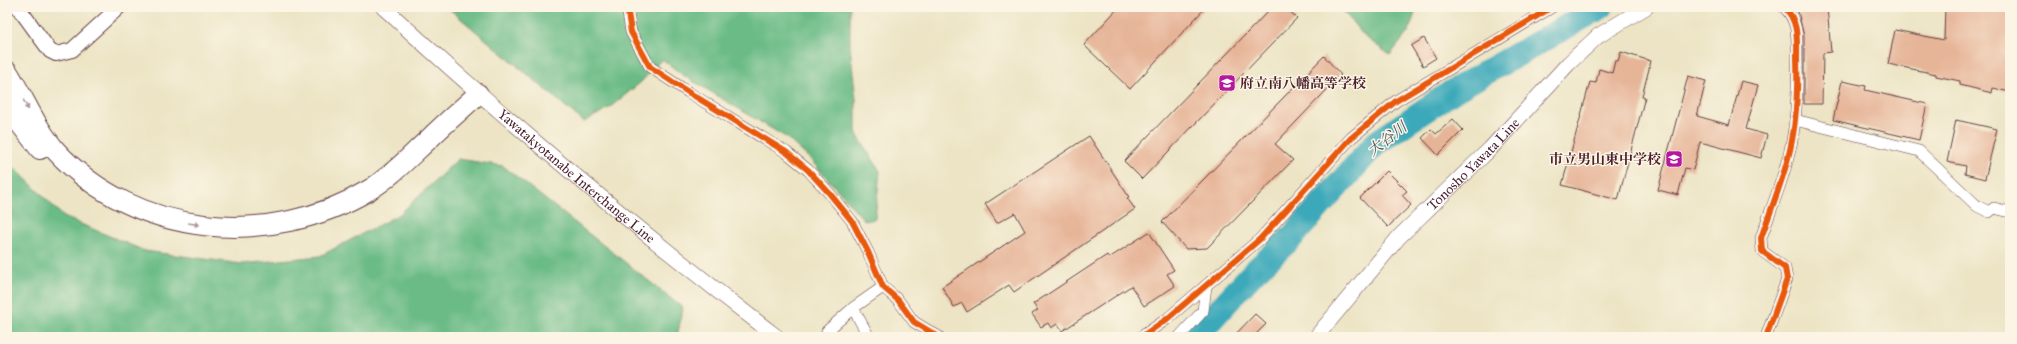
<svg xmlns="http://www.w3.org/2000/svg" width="2017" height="344" viewBox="0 0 2017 344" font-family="'IM FELL Great Primer','Noto Serif JP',serif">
<rect width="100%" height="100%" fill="#fcf5e5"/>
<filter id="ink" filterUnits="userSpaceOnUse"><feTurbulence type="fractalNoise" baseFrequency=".025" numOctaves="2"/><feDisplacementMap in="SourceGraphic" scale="8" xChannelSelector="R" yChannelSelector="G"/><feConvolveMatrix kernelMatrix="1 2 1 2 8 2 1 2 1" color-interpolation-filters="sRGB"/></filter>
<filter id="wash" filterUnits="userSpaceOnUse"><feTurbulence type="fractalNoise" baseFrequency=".012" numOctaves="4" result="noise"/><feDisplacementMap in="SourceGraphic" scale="16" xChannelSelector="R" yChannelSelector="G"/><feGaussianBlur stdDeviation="0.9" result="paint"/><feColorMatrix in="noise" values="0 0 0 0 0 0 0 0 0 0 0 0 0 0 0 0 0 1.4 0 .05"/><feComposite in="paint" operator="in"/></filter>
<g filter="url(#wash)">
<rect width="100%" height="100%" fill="#ece4c4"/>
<g fill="#6bbb86" stroke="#5a6d58">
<path d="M447 7H850V46L856 100V133L880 171 875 219 865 221 809 158 787 138 683 75 662 59 641 82 609 108 584 122Z"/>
<path d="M1340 7H1417L1409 31 1390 55 1364 36Z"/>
<path d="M458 159 503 166 683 308 677 337H7V160L64 217 145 251 242 264 320 256 400 214Z"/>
</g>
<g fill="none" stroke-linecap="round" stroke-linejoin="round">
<path stroke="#3ba9ba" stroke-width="25" d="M1195 337 1253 273 1291 238 1376 143 1455 90 1601 7"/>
</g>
<g id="blocks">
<g fill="#e6b497">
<path d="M1119 7H1206L1130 89 1084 45Z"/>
<path d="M1272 7H1285L1297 18 1142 179 1124 161Z"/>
<path d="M1797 7H1827L1831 52 1823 53 1822 104H1804V36Z"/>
<path d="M1945 7H2010V92L1993 88 1992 93 1960 85V81L1936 76V74L1888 64 1895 30 1944 40Z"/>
<path d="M1424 38 1436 58 1423 66 1411 46Z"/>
<path d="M1621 52 1651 61 1642 96 1645 97 1618 200 1562 185 1590 82 1596 83 1599 69 1612 73 1615 61H1618Z"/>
<path d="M1324 56 1341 75 1275 144 1293 160 1207 248 1186 249 1162 222Z"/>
<path d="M1688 76 1706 81 1697 116 1729 125 1741 81 1758 85 1746 129 1767 135 1761 158 1700 142 1693 170 1685 168 1678 195 1658 190Z"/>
<path d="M1842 81 1866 86 1865 90 1927 104 1919 140 1833 120Z"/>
<path d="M1453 119 1463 130 1438 155 1422 138 1431 129 1436 134Z"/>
<path d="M1956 120 1997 129 1985 179 1965 174 1966 166 1947 162Z"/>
<path d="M1089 136 1129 197 1127 198 1135 209 1014 292 1009 285 967 312 962 303 954 307 942 287 1025 231 1015 213 997 223 985 204Z"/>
<path d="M1387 171 1407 191 1402 195 1411 205 1388 227 1360 198Z"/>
<path d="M1149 232 1174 270 1167 274 1175 286 1144 306 1131 286 1062 331 1057 324 1051 328 1048 323 1041 327 1032 314 1038 310 1033 304 1107 255 1109 258Z"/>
<path d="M1255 314 1266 324 1253 337H1233Z"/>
</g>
</g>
</g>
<g filter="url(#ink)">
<use href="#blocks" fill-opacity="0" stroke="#623d42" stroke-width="1"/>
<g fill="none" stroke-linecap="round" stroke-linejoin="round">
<defs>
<g id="minor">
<path d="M627 7 631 32 650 67 688 92 786 152 808 170 830 194 852 221 868 252 883 287 898 300 914 322 939 337"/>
<path d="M1795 120 1919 151 1977 206 1989 212 1994 208 2010 212"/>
<path d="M853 308 869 337"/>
<path d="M827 331 853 308 883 287"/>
<path d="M1141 337 1167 319 1260 239 1351 138 1396 101 1552 7"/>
<path d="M1179 337 1203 311 1206 286"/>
<path d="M1766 337 1787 279 1785 268 1762 251 1761 238C1770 212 1781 185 1788 158 1797 125 1798 91 1797 58 1797 39 1799 21 1784 7"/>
</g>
<path id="tertiary" d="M18 7 50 51 56 54 72 50 119 7"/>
<g id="secondary">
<path id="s1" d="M383 7C509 123 641 233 777 337"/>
<path id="s2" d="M1316 337 1399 237 1490 149 1568 64 1598 36 1646 7"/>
</g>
<g id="motorway">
<path d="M7 71C24 97 35 127 56 151 136 238 270 249 369 190 392 176 409 157 429 139 445 123 462 109 478 94"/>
<path d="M7 107 40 149"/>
</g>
</defs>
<use href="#minor" stroke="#623d42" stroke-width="12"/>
<use href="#tertiary" stroke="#623d42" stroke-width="16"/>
<use href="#secondary" stroke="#623d42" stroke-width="16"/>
<use href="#motorway" stroke="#623d42" stroke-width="22"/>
<use href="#minor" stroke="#fff" stroke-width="11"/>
<use href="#tertiary" stroke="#fff" stroke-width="14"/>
<use href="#secondary" stroke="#fff" stroke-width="15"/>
<use href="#motorway" stroke="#fff" stroke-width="20"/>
<defs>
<g id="cycleway">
<path d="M627 7 631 32 650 67 688 92 786 152 808 170 830 194 852 221 868 252 883 287 898 300 914 322 939 337"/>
<path d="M1141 337 1167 319 1260 239 1351 138 1396 101 1552 7"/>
<path d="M1766 337 1787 279 1785 268 1762 251 1761 238C1770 212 1781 185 1788 158 1797 125 1798 91 1797 58 1797 39 1799 21 1784 7"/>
</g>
</defs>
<use href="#cycleway" stroke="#fcf5e5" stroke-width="8"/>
<use href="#cycleway" stroke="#e8590c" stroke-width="6"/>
</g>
<defs><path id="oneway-solid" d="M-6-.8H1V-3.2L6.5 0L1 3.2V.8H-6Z"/></defs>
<g fill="#ae9aa0">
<use href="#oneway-solid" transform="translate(26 105) rotate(62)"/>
<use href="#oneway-solid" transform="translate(194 224) rotate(9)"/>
</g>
</g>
<defs>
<symbol id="school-square" viewBox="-11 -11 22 22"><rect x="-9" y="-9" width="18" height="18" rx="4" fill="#b5179e" stroke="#fcf5e5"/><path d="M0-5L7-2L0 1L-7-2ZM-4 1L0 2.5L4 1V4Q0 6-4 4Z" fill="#fff"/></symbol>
</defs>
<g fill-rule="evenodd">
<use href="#school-square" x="1217" y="73" width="20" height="20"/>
<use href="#school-square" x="1664" y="149" width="20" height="20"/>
</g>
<g text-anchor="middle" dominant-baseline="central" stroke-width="3" stroke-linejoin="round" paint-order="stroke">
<g font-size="14" font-weight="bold" fill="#4a1f2b" stroke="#fcf5e5" text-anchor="start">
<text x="1240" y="83">府立南八幡高等学校</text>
<text x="1661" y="159" text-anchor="end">市立男山東中学校</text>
</g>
<g font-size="14" fill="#4a1f2b" stroke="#fcf5e5">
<text stroke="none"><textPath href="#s2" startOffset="234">Tonosho Yawata Line</textPath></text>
<text stroke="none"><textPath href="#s1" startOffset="257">Yawatakyotanabe Interchange Line</textPath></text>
</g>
<g font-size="15" font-style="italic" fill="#445664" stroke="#fcf5e5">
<text transform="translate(1387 139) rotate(-38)">大谷川</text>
</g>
</g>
<rect width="2017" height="344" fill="none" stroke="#fcf5e5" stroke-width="24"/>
</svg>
